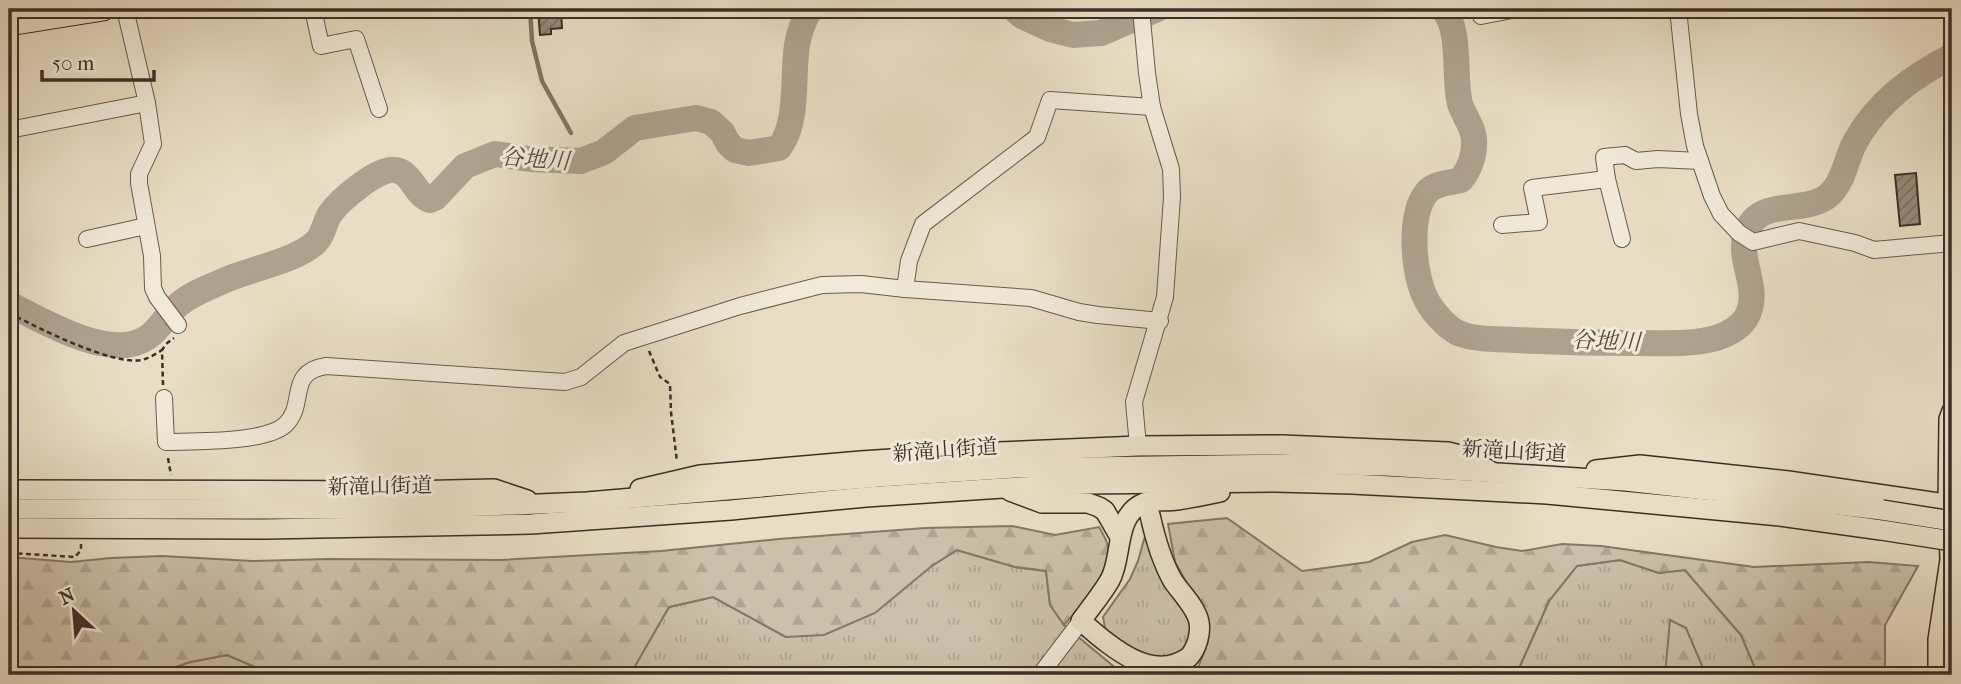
<svg xmlns="http://www.w3.org/2000/svg" width="1961" height="684" viewBox="0 0 1961 684" font-family="'IM FELL French Canon','Noto Serif JP',serif">
<defs>
<pattern id="grass-tufts" width="24" height="20" patternUnits="userSpaceOnUse" patternTransform="scale(1.75)"><rect width="24" height="20" fill="#ccc0aa"/><path d="M3 7l-1-3M5 7V3M7 7l1-3M15 17l-1-3M17 17v-4M19 17l1-3" fill="none" stroke="#b0a592"/></pattern>
<pattern id="forest-firs" width="22" height="20" patternUnits="userSpaceOnUse" patternTransform="scale(1.75)"><rect width="22" height="20" fill="#ccc0aa"/><path d="M5 1l3.5 6h-7zM16 11l3.5 6h-7z" fill="#b0a592"/></pattern>
<pattern id="building-hatch" width="6" height="6" patternUnits="userSpaceOnUse" patternTransform="scale(1.75)"><rect width="6" height="6" fill="#968a79"/><path d="M-1 1l2-2M0 6l6-6M5 7l2-2" fill="none" stroke="#7c7163"/></pattern>
</defs>
<rect width="100%" height="100%" fill="#e9dec5"/>
<filter id="stains"><feTurbulence type="fractalNoise" baseFrequency=".00286" numOctaves="4"/><feColorMatrix values="0 0 0 0 .2 0 0 0 0 .09 0 0 0 0 .02 0 0 0 .5 -.17"/></filter>
<radialGradient id="worn" r=".72"><stop offset=".6" stop-color="#630" stop-opacity="0"/><stop offset="1" stop-color="#630" stop-opacity=".3"/></radialGradient>
<g fill="url(#grass-tufts)" stroke="#847868" stroke-width="2">
<path d="M1147 529C1153 546 1157 565 1165 581 1170 593 1179 602 1186 614 1190 621 1191 627 1190 635 1187 654 1169 657 1153 662L1106 633 1103 617 1130 579 1138 561Z"/>
<path d="M957 550 1015 567 1046 571 1050 605 1064 625 1124 675H627L635 666 669 607 713 597 786 637 933 565Z"/>
<path d="M1620 560 1659 573 1685 570 1741 635 1758 675H1516L1549 601 1577 566Z"/>
<path d="M227 655 253 666 258 675H153L190 662Z"/>
</g>
<g fill="url(#forest-firs)" stroke="#847868" stroke-width="2">
<path d="M1227 518 1302 571 1369 562 1412 542 1445 535 1496 547 1522 551 1562 544 1601 546 1754 567 1869 562 1918 566 1885 625V675H1758L1741 635 1685 570 1659 573 1620 560 1577 566 1549 601 1516 675H1189L1197 670 1206 647 1208 621 1175 562 1168 524Z"/>
<path d="M1012 526 1055 535 1099 527C1102 532 1105 537 1107 543 1116 568 1080 607 1064 625L1050 605 1046 571 1015 567 957 550 933 565 875 613 824 635 786 637 713 597 669 607 635 666 627 675H258L253 666 227 655 190 662 153 675H9V557L71 562 111 558 162 556 252 561 329 559 501 560 661 551 779 539 925 528Z"/>
<path d="M1670 620 1686 628 1706 675H1665Z"/>
</g>
<g fill="none" stroke-linecap="round" stroke-linejoin="round">
<path stroke="#807465" stroke-width="4.5" d="M530 9 532 41 542 81 571 133"/>
<g stroke="#aea28f" stroke-width="26">
<path d="M1014 9 1022 16 1050 29 1073 35 1101 33 1157 9"/>
<path d="M1443 9C1462 30 1453 76 1460 104 1464 116 1473 126 1474 139 1475 153 1470 168 1461 180 1450 183 1435 183 1427 192 1408 215 1413 274 1426 299 1432 311 1446 327 1458 333 1476 340 1497 339 1516 340 1556 342 1597 343 1637 343 1663 343 1691 345 1716 338 1728 334 1739 329 1746 318 1763 288 1735 259 1747 231 1760 196 1807 216 1830 194 1844 181 1846 159 1855 142 1878 101 1912 77 1952 56"/>
<path d="M9 304C43 321 112 363 148 337 160 329 166 315 177 306 190 294 208 288 223 281 249 269 297 261 316 242 324 234 324 223 330 214 339 201 378 167 395 170 412 172 414 194 430 200L435 198 465 166 495 154 530 159 581 161 604 152 635 128 665 123 696 118 711 122 722 132 728 143 735 150 749 153 779 148C799 123 792 76 797 45 799 33 804 20 810 9"/>
</g>
</g>
<g fill="url(#building-hatch)" stroke="#3c2f27" stroke-width="2">
<path d="M538 9H561L562 28 551 29V34L540 35Z"/>
<path d="M1916 173 1920 224 1900 226 1895 175Z"/>
<path d="M1952 188V221H1948L1945 189Z"/>
</g>
<g fill="none" stroke-linecap="round" stroke-linejoin="round">
<defs>
<g id="minor">
<path d="M125 9 147 103 153 144 139 174V183L152 256 153 288 157 297 178 325"/>
<path d="M313 9 321 46 356 39 379 109"/>
<path d="M1678 9 1689 114 1695 146 1712 196 1721 214 1739 233 1753 242 1799 231 1855 243 1874 250 1952 243"/>
<path d="M1481 16 1517 9"/>
<path d="M9 130 147 103"/>
<path d="M1502 225 1539 222 1532 188 1607 179"/>
<path d="M87 239 146 226"/>
<path d="M1622 239 1607 179 1604 157 1625 155 1636 161 1658 159 1700 161"/>
<path d="M905 289 909 261 923 224 1037 137 1050 100 1152 107"/>
<path d="M164 398 166 442C194 441 265 443 285 425 307 405 286 372 326 366L565 382 581 377 624 343 740 306 822 285 861 284 905 289 1031 298 1079 312 1098 315 1160 321"/>
<path d="M1138 446 1134 402 1165 297 1172 197 1171 169 1152 107 1147 73 1141 9"/>
<path d="M1040 675 1081 621"/>
</g>
<g id="major">
<path d="M1596 470 1640 465 1788 481 1952 505"/>
<path d="M640 489 700 475 861 461 999 452 1138 446 1282 445 1448 452 1463 456 1489 470"/>
<path d="M9 490 406 491 494 489 527 500"/>
<path d="M1010 491 1042 503H1088L1099 507 1105 511 1120 537"/>
<path d="M9 509H411L587 502 879 477 1016 468 1287 464 1387 466 1625 481 1882 510"/>
<path d="M1150 515C1155 538 1161 560 1173 581 1181 593 1196 607 1199 622 1201 633 1197 648 1189 657 1151 684 1110 646 1081 621 1090 608 1102 594 1110 580 1123 557 1114 515 1144 503 1155 499 1166 502 1177 500 1191 498 1206 495 1220 492"/>
<path d="M9 528 265 529 531 524 731 510 866 497 1003 488 1085 484 1276 482 1352 484 1547 494 1780 516 1881 530"/>
<path d="M1938 675V640L1950 560 1948 505 1949 419 1952 411"/>
</g>
<path id="highway" d="M9 24 103 9"/>
</defs>
<use href="#minor" stroke="#675b4e" stroke-width="18"/>
<use href="#major" stroke="#3c2f27" stroke-width="22"/>
<use href="#highway" stroke="#3c2f27" stroke-width="25"/>
<g stroke="#3c2f27" stroke-width="2.5" stroke-dasharray="5 3.5" stroke-linecap="butt">
<path d="M9 313C36 327 113 366 142 360 149 358 156 354 162 350"/>
<path d="M649 351 660 377 670 384 671 412 677 462"/>
<path d="M163 385 162 350 166 344 174 338"/>
<path d="M168 458 171 475"/>
<path d="M9 553 75 557 81 550V544"/>
</g>
<use href="#minor" stroke="#f1ead9" stroke-width="16"/>
<use href="#major" stroke="#e9dec5" stroke-width="19"/>
<use href="#highway" stroke="#e9dec5" stroke-width="23"/>
<defs>
<g id="major-bridge">
<path d="M1882 510 1952 521"/>
<path d="M1881 530 1952 541"/>
</g>
</defs>
<use href="#major-bridge" stroke="#3c2f27" stroke-width="22" stroke-linecap="butt"/>
<use href="#major-bridge" stroke="#e9dec5" stroke-width="19"/>
</g>
<g text-anchor="middle" dominant-baseline="central" stroke-width="6" stroke-linejoin="round" paint-order="stroke">
<g font-size="21" fill="#3c2f27" stroke="#f1ead9">
<text transform="translate(945 450) rotate(-4)">新滝山街道</text>
<text transform="translate(1514 451) rotate(3)">新滝山街道</text>
<text transform="translate(380 486) rotate(-1)">新滝山街道</text>
</g>
<g font-size="23" font-style="italic" fill="#584c41" stroke="#f1ead9">
<text transform="translate(535 159) rotate(4)">谷地川</text>
<text transform="translate(1606 341) rotate(2)">谷地川</text>
</g>
</g>
<rect width="1961" height="684" fill="none" stroke="#e9dec5" stroke-width="35"/>
<rect x="10" y="10" width="1940" height="663" fill="none" stroke="#3c2f27" stroke-width="3.5"/>
<rect x="18" y="18" width="1926" height="649" fill="none" stroke="#3c2f27" stroke-width="2"/>
<g transform="translate(74 611) rotate(334)" stroke="#f1ead9" stroke-width="5" paint-order="stroke">
<path d="M0-5L12 26L0 18L-12 26Z" fill="#3c2f27"/>
<text y="-10" font-size="19" font-weight="bold" text-anchor="middle" fill="#3c2f27">N</text>
</g>
<path d="M42 70v10h112v-10" fill="none" stroke="#3c2f27" stroke-width="3.5"/>
<text x="52" y="70" font-size="21" fill="#3c2f27" stroke="#f1ead9" stroke-width="5" paint-order="stroke">50 m</text>
<rect width="100%" height="100%" filter="url(#stains)"/>
<rect width="100%" height="100%" fill="url(#worn)"/>
</svg>
